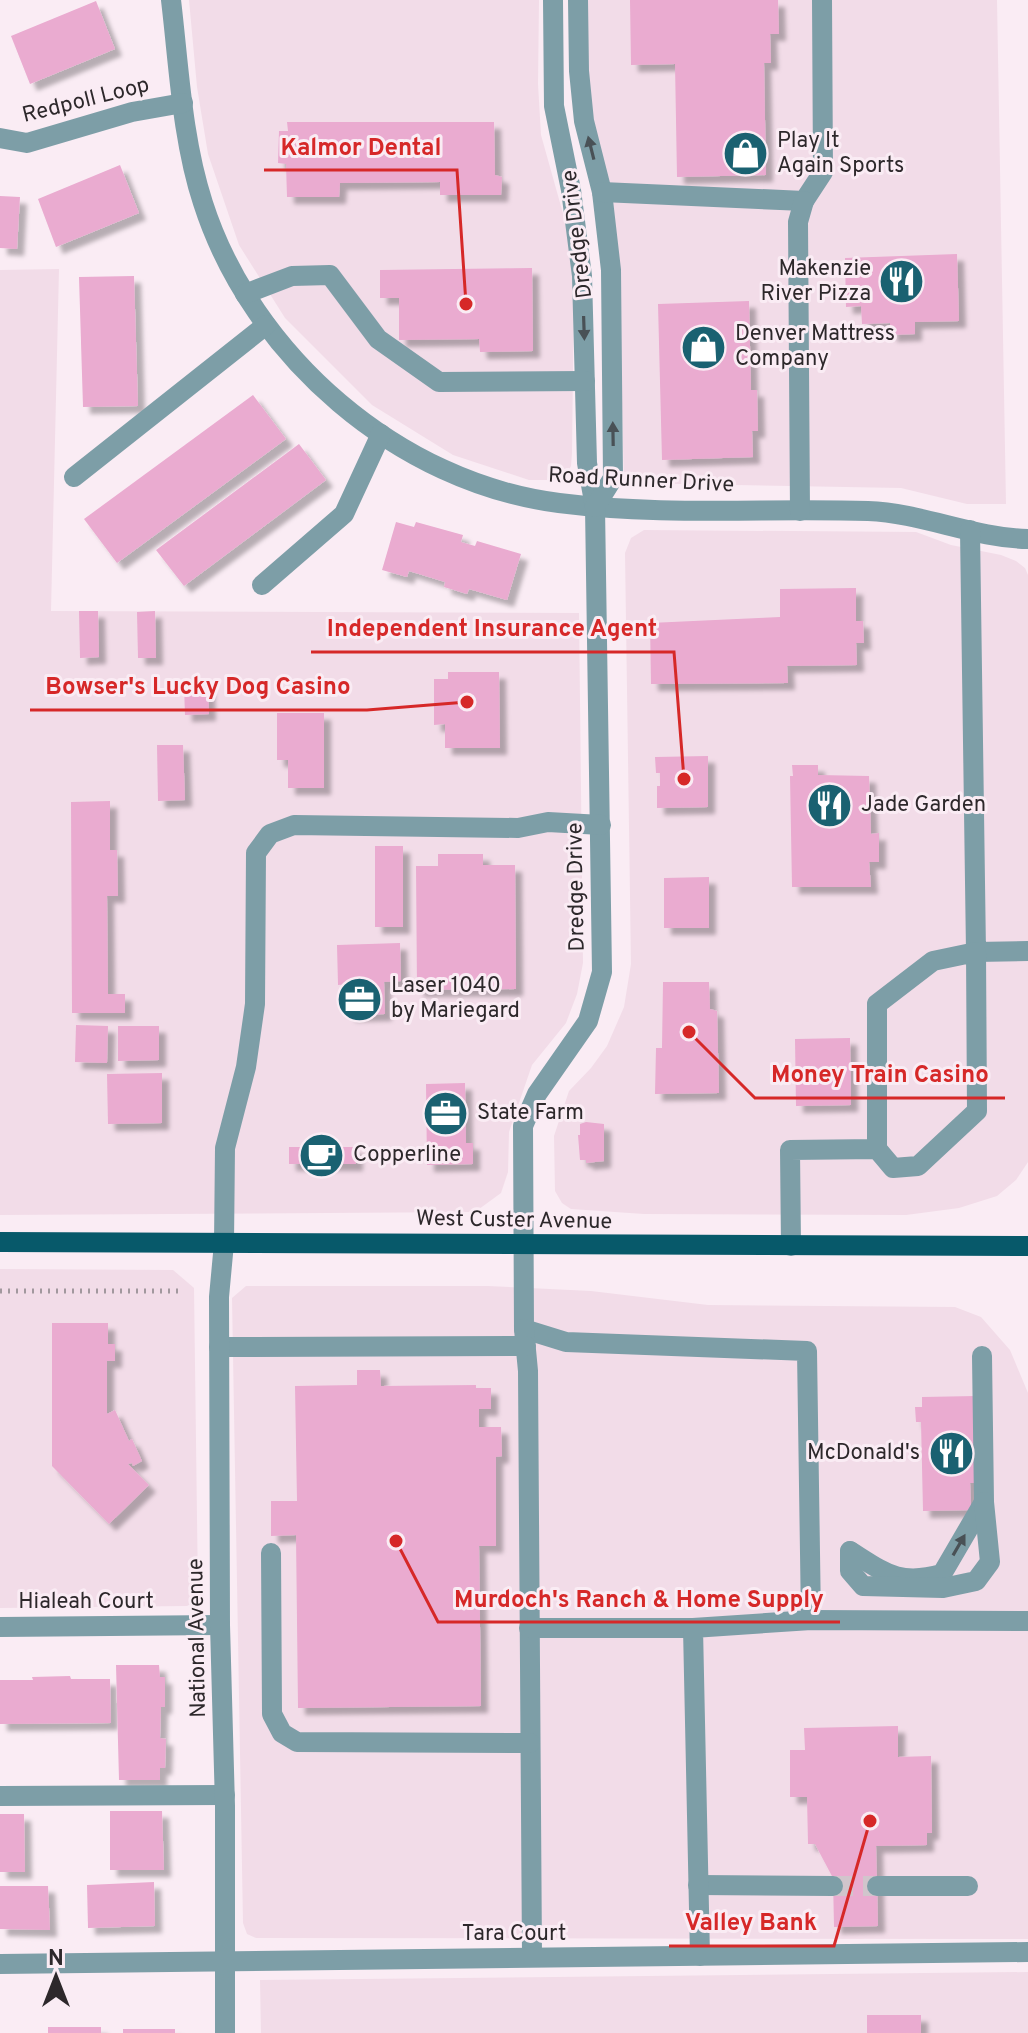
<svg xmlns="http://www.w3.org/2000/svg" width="1028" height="2033" viewBox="0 0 1028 2033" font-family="Overpass,sans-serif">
<defs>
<filter id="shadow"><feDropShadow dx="7" dy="7" stdDeviation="2" flood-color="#0004"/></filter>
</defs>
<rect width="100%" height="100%" fill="#faecf4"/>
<g fill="#f2dce8">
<path d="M189 0H539L538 84 541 135 569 235 574 285 572 453 571 466 567 474 553 480H529L453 455 372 405 285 318 239 245 208 154 197 87Z"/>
<path d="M587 0H997L1006 504H967L901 488 624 483 619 285 587 89Z"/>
<path d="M59 269 51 611 579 613 583 963 577 994 566 1023 532 1065 509 1132 508 1172 501 1193 475 1212 0 1215V270Z"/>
<path d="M644 530 916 532 951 545 1001 555 1016 561 1025 568 1028 575V1162L1016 1180 997 1196 959 1208 906 1215 644 1214 571 1209 562 1203 555 1191 554 1136 569 1091 591 1068 607 1046 624 1007 631 964 625 553 631 538Z"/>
<path d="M0 1269 173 1270 194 1288 198 1593 194 1602 187 1606 0 1608Z"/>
<path d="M246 1286H488L591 1291 708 1305 955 1307 981 1317 1010 1350 1028 1393V1939L256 1938 247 1934 243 1923 232 1298Z"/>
<path d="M1028 1972V2033H261L260 1980Z"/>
</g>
<g fill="#eaabd0" filter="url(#shadow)">
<path d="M630 0H778L779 34H770L771 63H764L766 175 677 177 675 64 631 65Z"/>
<path d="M96 1 115 49 30 84 11 36Z"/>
<path d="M287 122H494L495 175 502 177 501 195H440V182L340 183 339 197H287L286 164 278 163 279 131H288Z"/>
<path d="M120 165 139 213 56 247 38 199Z"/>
<path d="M0 196 20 197 17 249 0 248Z"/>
<path d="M957 254 959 321 915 322V334L890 335V323L862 324 861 306 846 307 845 258Z"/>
<path d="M532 268 533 351 480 352 479 339 399 340V298H380V270Z"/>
<path d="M134 276 138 406 83 407 79 277Z"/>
<path d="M749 301 751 390H757L758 431H752L753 457 662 460 658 304Z"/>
<path d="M253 395 286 439 117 563 84 519Z"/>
<path d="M299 444 326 480 184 586 156 550Z"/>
<path d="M396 522 414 527 416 522 463 535 461 542 475 546 477 541 521 554 507 600 469 589 467 594 444 587 445 582 409 571 407 577 382 570Z"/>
<path d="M856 588V621H863L864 643H856L857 665 787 666 788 683 651 684 650 623 780 617V589Z"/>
<path d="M79 611H98L99 657 80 658Z"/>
<path d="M155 611 156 658H138L137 612Z"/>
<path d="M448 672H499L500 748H445V724L434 725V679H448Z"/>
<path d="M184 686H208L209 714 185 715Z"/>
<path d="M277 713H324V788H288V760H277Z"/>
<path d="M157 745H183L185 800 158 801Z"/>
<path d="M708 756V807L657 808V786H660V773H656L655 757Z"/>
<path d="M792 765H818V775L869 776 871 834 879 833V862H869L871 887H792L790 776H793Z"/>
<path d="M110 801V850H117L118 896H107L108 994H125V1013H72L71 802Z"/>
<rect x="375" y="846" width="28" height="81"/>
<path d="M438 854H483V865H515L516 989 417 990 416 866H438Z"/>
<path d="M709 877V928H664V878Z"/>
<path d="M400 943 401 981 384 982 385 1014 348 1015V984L338 985 337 945Z"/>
<path d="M663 982H709L710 1009 717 1011 719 1093 655 1094 656 1048H662Z"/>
<path d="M76 1025 108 1026 107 1063 75 1062Z"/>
<path d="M118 1026H159V1060L118 1061Z"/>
<path d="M850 1038 851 1105 796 1106 795 1039Z"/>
<path d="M162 1073V1123L108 1124 107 1074Z"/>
<path d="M465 1083 466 1143H473V1164L427 1165 426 1084Z"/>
<path d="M586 1122 604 1124V1161L586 1163V1160H580L578 1135H580V1124Z"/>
<rect x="289" y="1147" width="67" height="17"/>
<path d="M52 1323H108V1344H115V1361H107V1414L115 1410 129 1441 132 1439 142 1461 133 1466 132 1463 128 1464 149 1485 109 1524 52 1466Z"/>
<path d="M357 1370H380L381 1386 476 1385V1388H491V1409H479V1427H501L502 1456 496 1457V1546H479L481 1706 298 1708 296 1535 271 1536V1501H297L295 1386 357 1385Z"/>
<path d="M976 1396 982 1483H970L971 1510 923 1511 921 1422H916L915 1407H922V1397Z"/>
<path d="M116 1665H159L160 1677H165V1707H161L160 1738 166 1739 165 1768H160V1780H119Z"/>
<path d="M70 1676 71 1679H110L111 1723 0 1724V1680H33L32 1677Z"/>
<path d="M898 1726V1757L931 1756 932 1833H927V1845L876 1846 878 1926 834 1927 833 1878 815 1844H808L807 1797H790V1750H805L804 1728Z"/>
<path d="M110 1811H162L164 1870H110Z"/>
<path d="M0 1814H24L25 1872H0Z"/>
<path d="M154 1882 155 1926 88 1928 87 1885Z"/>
<path d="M0 1886H48L50 1930 0 1929Z"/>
<rect x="867" y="2015" width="54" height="18"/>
<rect x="48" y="2027" width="53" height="6"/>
<rect x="123" y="2029" width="52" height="4"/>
</g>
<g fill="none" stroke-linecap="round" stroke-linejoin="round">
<path stroke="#d1c5cc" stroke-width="20" stroke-dasharray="20 10" stroke-linecap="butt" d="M833 1886H877"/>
<path stroke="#a2989e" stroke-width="5" stroke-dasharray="2 6" stroke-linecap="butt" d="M0 1291H180"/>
<g stroke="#7d9ea7" stroke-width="20">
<path d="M171 0C179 67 182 139 203 203 252 356 399 483 559 503 661 516 765 508 868 511 922 513 974 538 1028 539"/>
<path d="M553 0 554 106 571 190 582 276 587 463 595 507 602 972 588 1021 537 1094 523 1126 524 1329 566 1342 807 1351 811 1620"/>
<path d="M578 0 579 71 584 121 602 192 611 270 613 478 595 507"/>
<path d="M0 138 27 143 132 112 183 103"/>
<path d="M602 192 804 201 823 172 822 0"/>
<path d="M245 294 292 276 330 275 378 339 439 382 585 381"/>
<path d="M74 477 266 325"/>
<path d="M800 511 798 222 804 201"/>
<path d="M970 530 976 952 1028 951"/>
<path d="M262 585 344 514 381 434"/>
<path d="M791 1246 790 1150 877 1149V1004L933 961 976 952 977 1111 918 1166 893 1168 877 1149"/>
<path d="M524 1329 528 1371 532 1957"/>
<path d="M219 1347 526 1346"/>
<path d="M850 1551C885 1573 899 1586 942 1574L984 1502 982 1356"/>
<path d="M850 1551V1571L863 1586 943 1588 976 1581 990 1562 984 1502"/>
<path d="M271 1553 272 1714 282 1733 297 1742 530 1743"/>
<path d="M0 1627 220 1625"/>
<path d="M529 1628H693"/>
<path d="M0 1796 225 1795"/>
<path d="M698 1885 833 1886"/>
<path d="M877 1886H968"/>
<path d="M700 1956 693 1628 811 1620 1028 1621"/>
<path d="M0 1964 1028 1952"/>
<path d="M225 2033V1806L220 1625 219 1297 224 1243 225 1148 246 1067 255 1004 256 853 270 834 294 825 518 828 548 822 601 825"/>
</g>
<path stroke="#07596a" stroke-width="20" d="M0 1242 1028 1246"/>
</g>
<defs><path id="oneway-solid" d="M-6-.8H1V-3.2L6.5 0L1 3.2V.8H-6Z" transform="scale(2)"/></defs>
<g fill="#495156">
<use href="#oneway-solid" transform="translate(591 148) rotate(-104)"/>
<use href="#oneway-solid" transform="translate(584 328) rotate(88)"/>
<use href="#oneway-solid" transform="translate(613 434) rotate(-91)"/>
<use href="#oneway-solid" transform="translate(959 1545) rotate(-60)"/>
</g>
<defs>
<symbol id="shop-disc" viewBox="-11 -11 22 22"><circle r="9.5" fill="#1a6171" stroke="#faecf4"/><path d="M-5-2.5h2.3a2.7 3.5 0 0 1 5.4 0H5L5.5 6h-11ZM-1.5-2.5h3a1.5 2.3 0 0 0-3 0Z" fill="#fff"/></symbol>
<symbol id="restaurant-disc" viewBox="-11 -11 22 22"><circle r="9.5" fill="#1a6171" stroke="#faecf4"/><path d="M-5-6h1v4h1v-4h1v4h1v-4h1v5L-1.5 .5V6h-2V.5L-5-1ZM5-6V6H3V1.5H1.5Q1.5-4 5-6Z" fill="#fff"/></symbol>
<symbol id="office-disc" viewBox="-11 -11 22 22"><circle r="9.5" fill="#1a6171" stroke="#faecf4"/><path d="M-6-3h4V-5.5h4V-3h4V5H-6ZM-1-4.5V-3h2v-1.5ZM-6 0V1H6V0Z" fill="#fff"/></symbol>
<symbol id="cafe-disc" viewBox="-11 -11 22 22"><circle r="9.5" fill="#1a6171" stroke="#faecf4"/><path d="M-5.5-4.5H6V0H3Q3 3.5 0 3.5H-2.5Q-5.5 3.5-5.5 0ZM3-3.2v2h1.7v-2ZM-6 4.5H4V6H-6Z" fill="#fff"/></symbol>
</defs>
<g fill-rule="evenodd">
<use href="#shop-disc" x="720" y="128" width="51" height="51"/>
<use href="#restaurant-disc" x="876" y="256" width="51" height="51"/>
<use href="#shop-disc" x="678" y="322" width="51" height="51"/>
<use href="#restaurant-disc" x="804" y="780" width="51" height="51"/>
<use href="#office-disc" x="334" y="974" width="51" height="51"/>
<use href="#office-disc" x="420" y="1088" width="51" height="51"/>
<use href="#cafe-disc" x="296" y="1130" width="51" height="51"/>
<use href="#restaurant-disc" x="926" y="1428" width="51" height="51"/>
</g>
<g text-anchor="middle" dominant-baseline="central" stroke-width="6" stroke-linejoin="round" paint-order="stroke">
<g font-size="22" fill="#2d282b" stroke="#faecf4">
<text transform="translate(86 101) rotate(-14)">Redpoll Loop</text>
<text transform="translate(578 234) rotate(-97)">Dredge Drive</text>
<text transform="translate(641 481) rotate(3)">Road Runner Drive</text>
<text transform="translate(577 887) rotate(-91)">Dredge Drive</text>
<text transform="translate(514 1221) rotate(1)">West Custer Avenue</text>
<text x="86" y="1602">Hialeah Court</text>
<text transform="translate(198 1638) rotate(-91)">National Avenue</text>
<text x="514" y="1934">Tara Court</text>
</g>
<g font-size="22" fill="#2d282b" stroke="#faecf4" text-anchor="start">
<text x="777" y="141">Play It<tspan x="777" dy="25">Again Sports</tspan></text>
<text x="871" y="269" text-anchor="end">Makenzie<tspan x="871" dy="25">River Pizza</tspan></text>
<text x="735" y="334">Denver Mattress<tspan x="735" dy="25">Company</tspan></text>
<text x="861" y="805">Jade Garden</text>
<text x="391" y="986">Laser 1040<tspan x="391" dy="25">by Mariegard</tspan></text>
<text x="477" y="1113">State Farm</text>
<text x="353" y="1155">Copperline</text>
<text x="920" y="1453" text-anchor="end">McDonald's</text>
</g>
</g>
<path fill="none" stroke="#d62828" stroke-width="3" d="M466 304L457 170H264M684 779L674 652H311M467 702L367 710H30M689 1032L755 1098H1005M396 1541L438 1622H840M870 1821L834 1946H669"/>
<g fill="#d62828" stroke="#faecf4" stroke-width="3">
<circle cx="466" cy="304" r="8"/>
<circle cx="684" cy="779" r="8"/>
<circle cx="467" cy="702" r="8"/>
<circle cx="689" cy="1032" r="8"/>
<circle cx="396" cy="1541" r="8"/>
<circle cx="870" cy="1821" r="8"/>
</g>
<g font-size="24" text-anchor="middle" font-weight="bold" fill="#d62828" stroke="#faecf4" stroke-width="6" stroke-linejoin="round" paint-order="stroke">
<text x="361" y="155">Kalmor Dental</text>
<text x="492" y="636">Independent Insurance Agent</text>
<text x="198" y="694">Bowser's Lucky Dog Casino</text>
<text x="880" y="1082">Money Train Casino</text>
<text x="639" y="1607">Murdoch's Ranch &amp; Home Supply</text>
<text x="751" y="1930">Valley Bank</text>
</g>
<g transform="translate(56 1977)" stroke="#faecf4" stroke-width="6" paint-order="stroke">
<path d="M0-6L14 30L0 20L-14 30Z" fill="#2d282b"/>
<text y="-12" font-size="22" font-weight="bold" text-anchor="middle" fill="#2d282b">N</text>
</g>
</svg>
